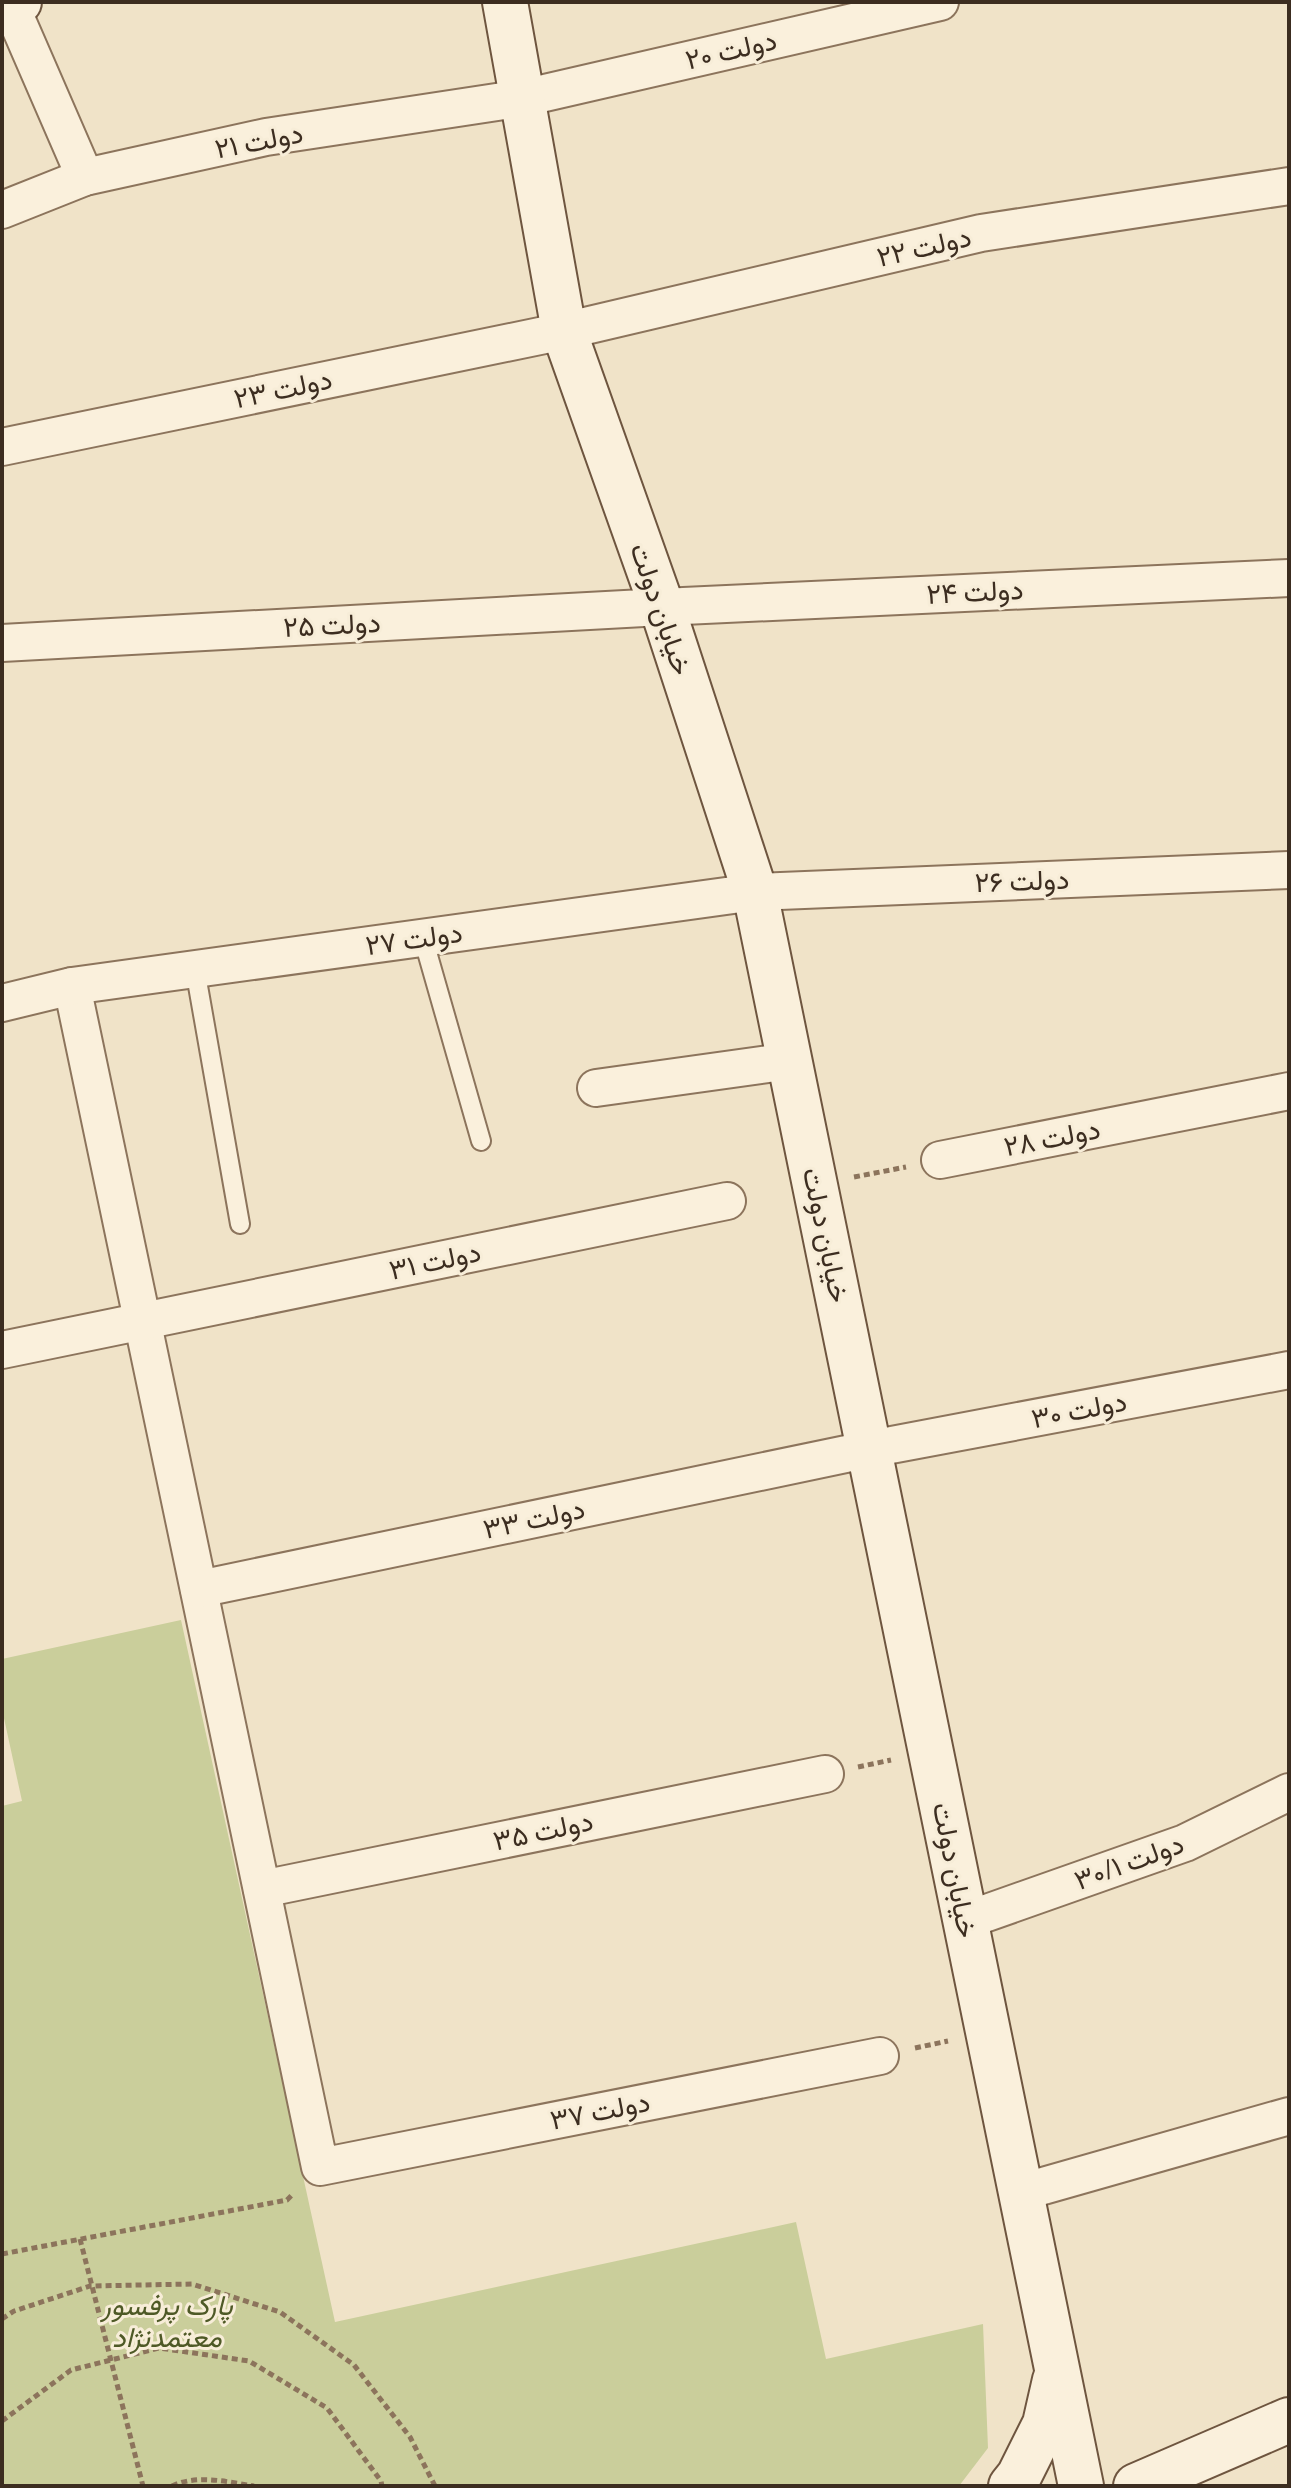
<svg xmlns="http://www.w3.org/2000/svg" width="1291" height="2488" viewBox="0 0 1291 2488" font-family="'Zilla Slab',Vazirmatn,serif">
<rect width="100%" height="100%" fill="#f0e3c8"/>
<path fill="#cace9b" d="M181 1620 335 2322 796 2222 826 2359 983 2324 988 2448 959 2486H2V1806L22 1801 2 1709V1659Z"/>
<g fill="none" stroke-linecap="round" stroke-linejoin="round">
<defs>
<g id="lane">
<path d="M423 938 481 1141"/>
<path d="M195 969 240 1224"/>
</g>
<g id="street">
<path d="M9 2 85 177"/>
<path d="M2 210 85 177 266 137 523 98 940 2"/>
<path d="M2 447 564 331 981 233 1289 186"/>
<path d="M2 643 662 607 1289 578"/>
<path d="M72 986 320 2167 880 2056"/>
<path d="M2 1003 72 986 755 892 1289 870"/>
<path d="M596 1088 790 1061"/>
<path d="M940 1160 1289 1091"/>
<path d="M2 1350 727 1201"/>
<path d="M199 1589 870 1449 1289 1370"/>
<path d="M262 1889 825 1774"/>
<path d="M964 1921 1185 1843 1289 1792"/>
<path d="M1022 2192 1289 2116"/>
</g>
<g id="secondary">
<path d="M505 2 564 331 662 607 755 892 1081 2486"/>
<path d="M2 9 19 2"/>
<path d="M1011 2486 1019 2476 1045 2424 1055 2380"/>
<path d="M1136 2486 1289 2420"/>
</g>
</defs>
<use href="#lane" stroke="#8c745c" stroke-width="22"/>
<use href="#street" stroke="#8c745c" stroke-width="40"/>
<use href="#secondary" stroke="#6e553f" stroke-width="48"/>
<g stroke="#8c745c" stroke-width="5" stroke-dasharray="6 4" stroke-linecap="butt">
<path d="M854 1177 906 1167"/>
<path d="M858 1767 891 1760"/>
<path d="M915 2048 948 2041"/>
<path d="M80 2239 143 2486"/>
<path d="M2 2254 287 2200 294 2193"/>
<path d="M2 2319 14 2311 90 2286 192 2284 280 2312 354 2365 410 2437 435 2486"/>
<path d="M2 2421 71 2370 159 2348 249 2361 327 2408 381 2481 382 2486"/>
<path d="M172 2486C197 2474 228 2482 254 2486"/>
</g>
<use href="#lane" stroke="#faf0dc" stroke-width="18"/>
<use href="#street" stroke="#faf0dc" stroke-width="36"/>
<use href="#secondary" stroke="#faf0dc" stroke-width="44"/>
</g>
<g text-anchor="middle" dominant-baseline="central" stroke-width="6" stroke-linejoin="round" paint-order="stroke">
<g font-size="28" fill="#3c2d20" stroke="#f7edd8">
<text transform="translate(731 50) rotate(-13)">دولت ۲۰</text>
<text transform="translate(259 141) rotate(-11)">دولت ۲۱</text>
<text transform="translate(924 247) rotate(-13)">دولت ۲۲</text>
<text transform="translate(283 389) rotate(-12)">دولت ۲۳</text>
<text transform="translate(975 592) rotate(-3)">دولت ۲۴</text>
<text transform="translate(661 609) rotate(71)">خیابان دولت</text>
<text transform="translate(332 625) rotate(-3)">دولت ۲۵</text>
<text transform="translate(1022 881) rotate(-2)">دولت ۲۶</text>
<text transform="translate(414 939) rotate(-8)">دولت ۲۷</text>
<text transform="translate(1052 1138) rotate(-11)">دولت ۲۸</text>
<text transform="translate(826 1235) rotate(78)">خیابان دولت</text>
<text transform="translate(435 1261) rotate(-12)">دولت ۳۱</text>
<text transform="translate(1079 1410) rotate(-11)">دولت ۳۰</text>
<text transform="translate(534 1519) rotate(-12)">دولت ۳۳</text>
<text transform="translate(543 1831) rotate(-12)">دولت ۳۵</text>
<text transform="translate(1129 1862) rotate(-20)">دولت ۳۰/۱</text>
<text transform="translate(955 1870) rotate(79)">خیابان دولت</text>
<text transform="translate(600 2111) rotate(-11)">دولت ۳۷</text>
</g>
<g font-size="28" font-style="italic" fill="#4e5926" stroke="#f7edd8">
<text x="167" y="2305">پارک پرفسور<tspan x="167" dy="32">معتمدنژاد</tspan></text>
</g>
</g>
<rect width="1291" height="2488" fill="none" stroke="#3c2d20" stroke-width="8"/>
</svg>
